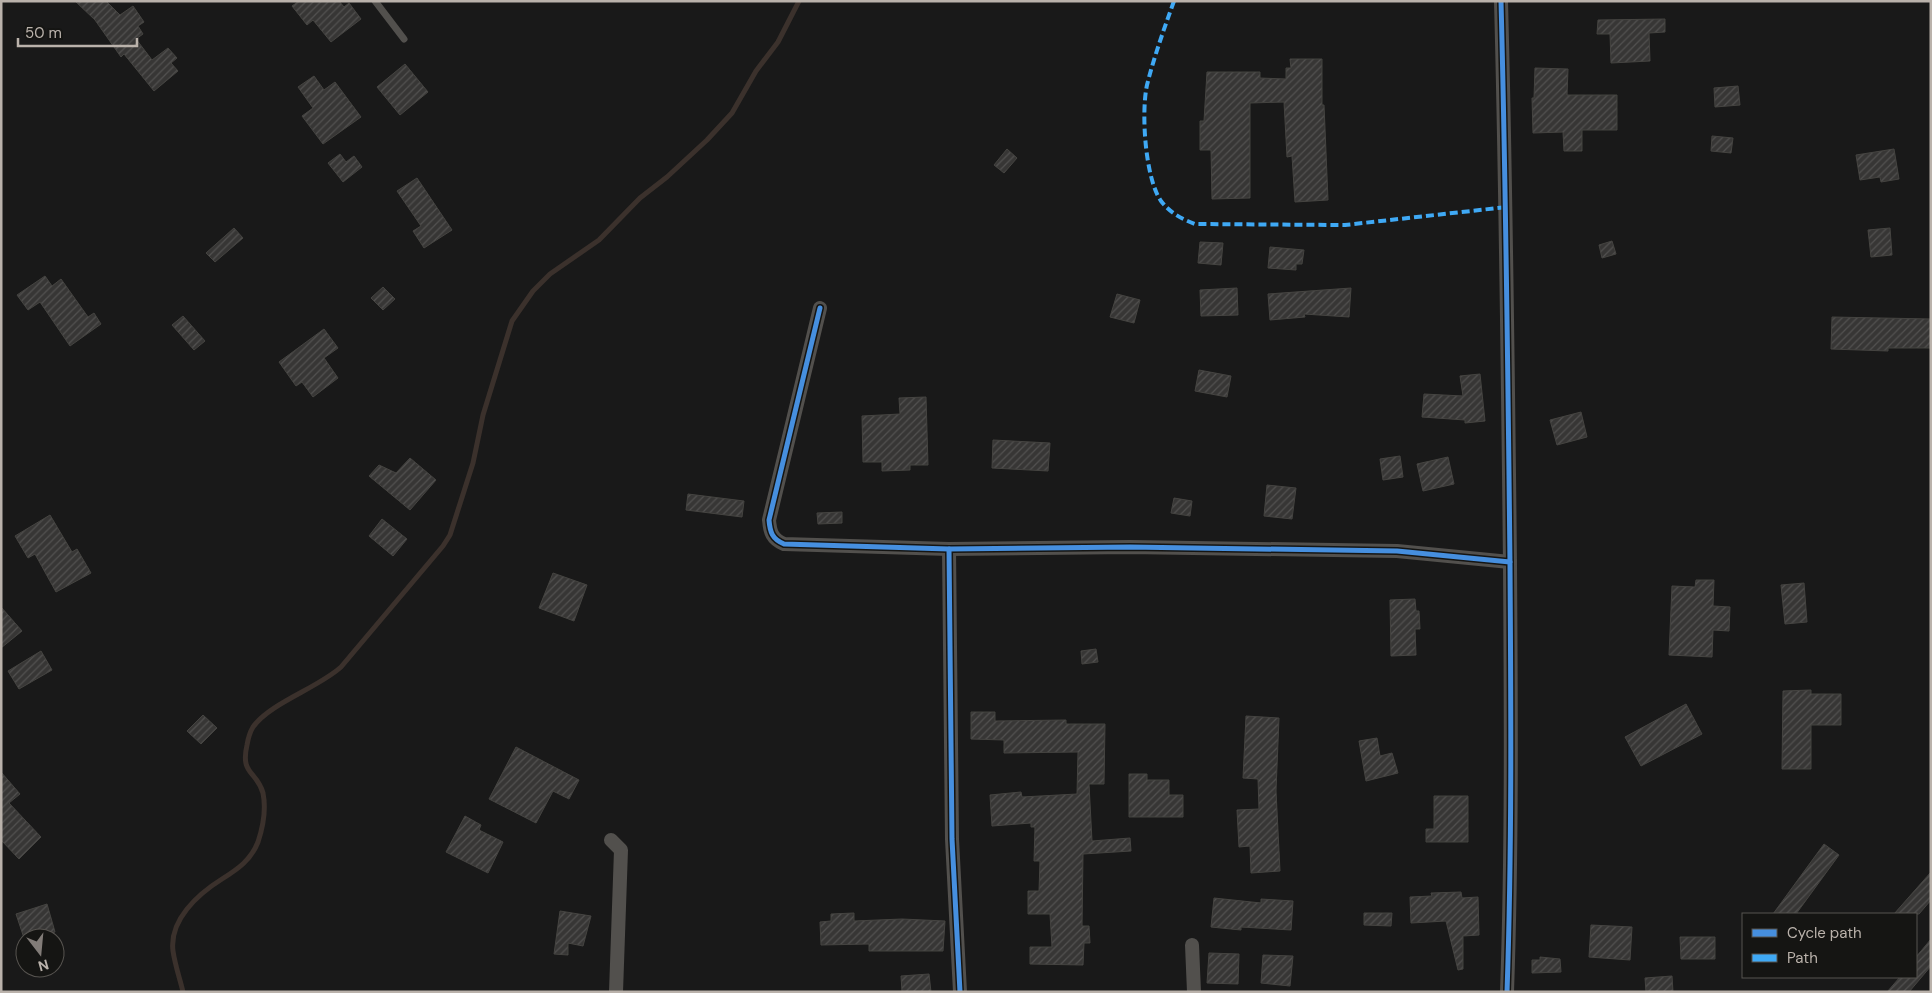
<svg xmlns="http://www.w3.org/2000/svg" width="1932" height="993" viewBox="0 0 1932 993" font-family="'DM Sans',sans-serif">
<defs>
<pattern id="building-hatch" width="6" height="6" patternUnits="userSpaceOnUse" patternTransform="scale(1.25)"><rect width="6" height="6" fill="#373635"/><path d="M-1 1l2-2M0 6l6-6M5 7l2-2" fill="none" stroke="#525150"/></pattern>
</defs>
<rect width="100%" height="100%" fill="#191919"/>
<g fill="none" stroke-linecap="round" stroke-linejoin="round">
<path stroke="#3b312c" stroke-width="5" d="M183 992C180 979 175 965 173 951 169 920 198 894 222 879 238 869 251 860 258 842 263 827 266 808 263 793 257 771 240 775 247 745 248 739 250 732 253 727 270 703 318 688 341 667L443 546 450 535 473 463 483 415 512 321 533 291 550 274 599 240 640 198 667 177 707 140 732 113 756 71 778 42 799 1"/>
</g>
<g fill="url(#building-hatch)" stroke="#454441">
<path d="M75 1H106L120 15 133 6 144 22 138 26 143 34 136 39 152 60 168 48 177 58 171 63 178 71 154 91 124 54 121 57 95 20Z"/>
<path d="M299 1H339L344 7 349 3 361 19 331 42 313 20 307 25 292 6Z"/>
<path d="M1665 19V32L1649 33 1650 61 1611 63 1610 34H1597L1598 20Z"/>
<path d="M1290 59H1322V105H1324L1328 200 1295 202 1292 156 1287 157 1284 102 1250 103V198L1212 199 1211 150H1200V121H1204L1207 72H1260V78L1286 79V68H1291Z"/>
<path d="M405 64 428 92 400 115 377 87Z"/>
<path d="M1535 68 1568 69 1567 95H1617V130H1582V151H1564L1563 132 1533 133 1532 98H1534Z"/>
<path d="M314 76 324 90 335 82 361 117 323 144 302 116 313 108 298 87Z"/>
<path d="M1738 86 1740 105 1715 107 1714 88Z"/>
<path d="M1712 136 1733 138 1731 153 1711 151Z"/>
<path d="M1007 149 1017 158 1004 173 994 165Z"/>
<path d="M1894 149 1899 179 1881 182 1880 177 1860 180 1856 155Z"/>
<path d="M340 154 346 162 354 156 362 167 343 182 328 163Z"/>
<path d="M417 178 452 230 424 248 413 231 421 226 397 191Z"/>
<path d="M234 228 243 238 215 262 206 253Z"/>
<path d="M1890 228 1892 255 1871 257 1868 230Z"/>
<path d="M1612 241 1616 254 1602 258 1599 245Z"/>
<path d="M1200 242 1223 243 1221 265 1198 263Z"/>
<path d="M1270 247 1304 250 1302 264H1296V270L1268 268Z"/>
<path d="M45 276 52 286 61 279 88 317 94 313 101 324 70 346 40 302 28 310 17 295Z"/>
<path d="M383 287 395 299 383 310 371 298Z"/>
<path d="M1237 288 1238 315 1201 316 1200 290Z"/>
<path d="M1351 288 1349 317 1304 314 1305 317 1270 320 1268 294Z"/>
<path d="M1117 294 1140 300 1134 323 1110 317Z"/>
<path d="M183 316 205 341 194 350 172 325Z"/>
<path d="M1832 317 1931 319V348H1888V351L1831 349Z"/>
<path d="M324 329 338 348 324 358 338 378 313 397 302 382 296 386 279 362Z"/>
<path d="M1199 370 1231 376 1227 397 1195 391Z"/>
<path d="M1480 374 1485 421 1465 423V420L1422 417 1424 394 1463 396 1460 376Z"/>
<path d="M926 397 928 465H910V470L882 471V462H863L862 416 900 414 899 398Z"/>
<path d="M1581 412 1587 437 1557 445 1550 420Z"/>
<path d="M993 440 1050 443 1048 471 992 468Z"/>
<path d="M1400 456 1403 477 1383 480 1380 459Z"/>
<path d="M1448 457 1454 484 1423 491 1417 464Z"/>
<path d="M410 458 436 480 410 510 369 476 379 465 396 473Z"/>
<path d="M1267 485 1296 488 1292 519 1264 516Z"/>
<path d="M688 494 744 501 742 517 686 510Z"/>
<path d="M1174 498 1192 501 1190 516 1171 513Z"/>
<path d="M842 512V523L818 524 817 513Z"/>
<path d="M50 515 72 552 77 549 91 573 56 592 35 554 28 558 15 536Z"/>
<path d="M382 519 407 539 393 556 369 536Z"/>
<path d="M553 573 587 585 574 621 539 608Z"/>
<path d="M1696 580H1714L1713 606 1730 607 1729 631 1713 630 1712 657 1669 655 1672 586 1695 587Z"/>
<path d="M1804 583 1807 622 1785 624 1781 585Z"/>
<path d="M1415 599 1416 611H1419L1420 629H1415L1416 655 1391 656 1390 600Z"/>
<path d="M1 607 22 631 1 648Z"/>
<path d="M1096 649 1098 662 1082 664 1081 651Z"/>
<path d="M41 651 52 670 19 689 8 671Z"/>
<path d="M1811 690V694H1841V725H1811V769H1782L1783 691Z"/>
<path d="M1686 704 1702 734 1641 766 1625 737Z"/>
<path d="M971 712H995V721L1066 720V724H1105L1104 784H1089L1092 841 1130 838 1131 851 1083 854 1082 926H1089L1090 943H1084L1083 965 1030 964V947H1052L1050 914H1028V891H1039L1040 861H1034L1035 827H1031V823L992 826 990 795 1021 792 1022 797 1077 794 1078 752 1004 753V740L971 739Z"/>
<path d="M203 715 217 728 201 744 187 731Z"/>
<path d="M1246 716 1279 718 1276 791 1280 871 1251 873 1250 846 1239 847 1237 810 1259 809 1258 779 1243 778Z"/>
<path d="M1377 738 1380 756 1392 753 1398 773 1366 781 1359 741Z"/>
<path d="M516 747 579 780 569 799 553 791 536 823 489 799Z"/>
<path d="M1 772 20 794 9 803 41 837 19 859 1 840Z"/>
<path d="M1129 774H1147V780H1169V795H1183V817H1129Z"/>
<path d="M1434 796H1468V842H1426V829H1434Z"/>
<path d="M465 816 481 825 479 830 503 842 488 873 446 852Z"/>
<path d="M1824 844 1839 855 1796 914H1773Z"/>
<path d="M1931 872V900L1919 914H1894Z"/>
<path d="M1461 892 1462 898 1478 897 1479 935 1463 936V969L1458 970 1446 921 1411 923 1410 897 1432 896 1431 893Z"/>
<path d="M1214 898 1261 903V899L1293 901 1291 930 1241 927V930L1211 927Z"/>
<path d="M47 904 55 932 35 938H24L16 914Z"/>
<path d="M560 911 591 916 583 946 568 943V955L554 954Z"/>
<path d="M854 913V921L902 919 945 921 943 951H869V944L821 945 820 922 831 921V914Z"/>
<path d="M1364 913H1392L1391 926 1364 925Z"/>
<path d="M1591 925 1632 927 1630 960 1589 957Z"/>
<path d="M1680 937H1715V959H1681Z"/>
<path d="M1931 939V966L1909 992H1887L1900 977H1916V957Z"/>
<path d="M1209 953 1239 954 1238 984 1207 983Z"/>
<path d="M1263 955 1293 956 1290 986 1261 983Z"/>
<path d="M1540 957 1560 959 1561 972 1532 973V960H1540Z"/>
<path d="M929 974 931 992H902L901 976Z"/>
<path d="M1672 976 1673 992H1646L1645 978Z"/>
</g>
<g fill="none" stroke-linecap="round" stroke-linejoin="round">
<path stroke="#52504d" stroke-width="7" d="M375 1 404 39"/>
<g stroke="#52504d" stroke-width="14">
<path d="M1501 1C1506 189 1508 376 1510 564 1511 707 1512 849 1507 992"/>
<path d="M820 308 769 520C770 532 772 539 784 544L949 549 1130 547 1397 551 1510 562"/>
<path d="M949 549 952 839 960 992"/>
<path d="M611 840 621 850 616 992"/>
<path d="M1192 945 1194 992"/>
</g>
<path stroke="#3fa9f5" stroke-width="4" stroke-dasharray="8 4" stroke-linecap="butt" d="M1174 1C1164 29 1154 57 1147 85 1141 112 1145 178 1161 201 1170 213 1182 219 1195 224L1345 225 1507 207"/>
<defs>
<g id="cycleway">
<path d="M1501 1C1506 189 1508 376 1510 564 1511 707 1512 849 1507 992"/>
<path d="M820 308 769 520C770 532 772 539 784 544L949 549 1130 547 1397 551 1510 562"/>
<path d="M949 549 952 839 960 992"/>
</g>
</defs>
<use href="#cycleway" stroke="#151513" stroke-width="8"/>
<use href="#cycleway" stroke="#468fdf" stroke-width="5"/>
</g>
<rect width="1932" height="993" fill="none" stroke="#bab2ab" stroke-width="5"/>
<rect x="1742" y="913" width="175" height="65" fill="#151513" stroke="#575450"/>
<rect x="1752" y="929" width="25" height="8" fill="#468fdf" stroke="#575450"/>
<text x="1787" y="938" font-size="15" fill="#bab2ab">Cycle path</text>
<rect x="1752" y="954" width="25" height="8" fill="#3fa9f5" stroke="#575450"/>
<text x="1787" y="963" font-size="15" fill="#bab2ab">Path</text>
<g transform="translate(40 953) rotate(164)"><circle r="24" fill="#151513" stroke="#575450"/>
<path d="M0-4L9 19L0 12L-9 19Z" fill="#827c78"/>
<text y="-8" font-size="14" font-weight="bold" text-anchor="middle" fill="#bab2ab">N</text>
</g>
<path d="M18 38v8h119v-8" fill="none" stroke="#bab2ab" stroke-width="2.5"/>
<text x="25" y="38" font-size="15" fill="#bab2ab" stroke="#151513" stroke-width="4" paint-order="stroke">50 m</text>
</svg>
